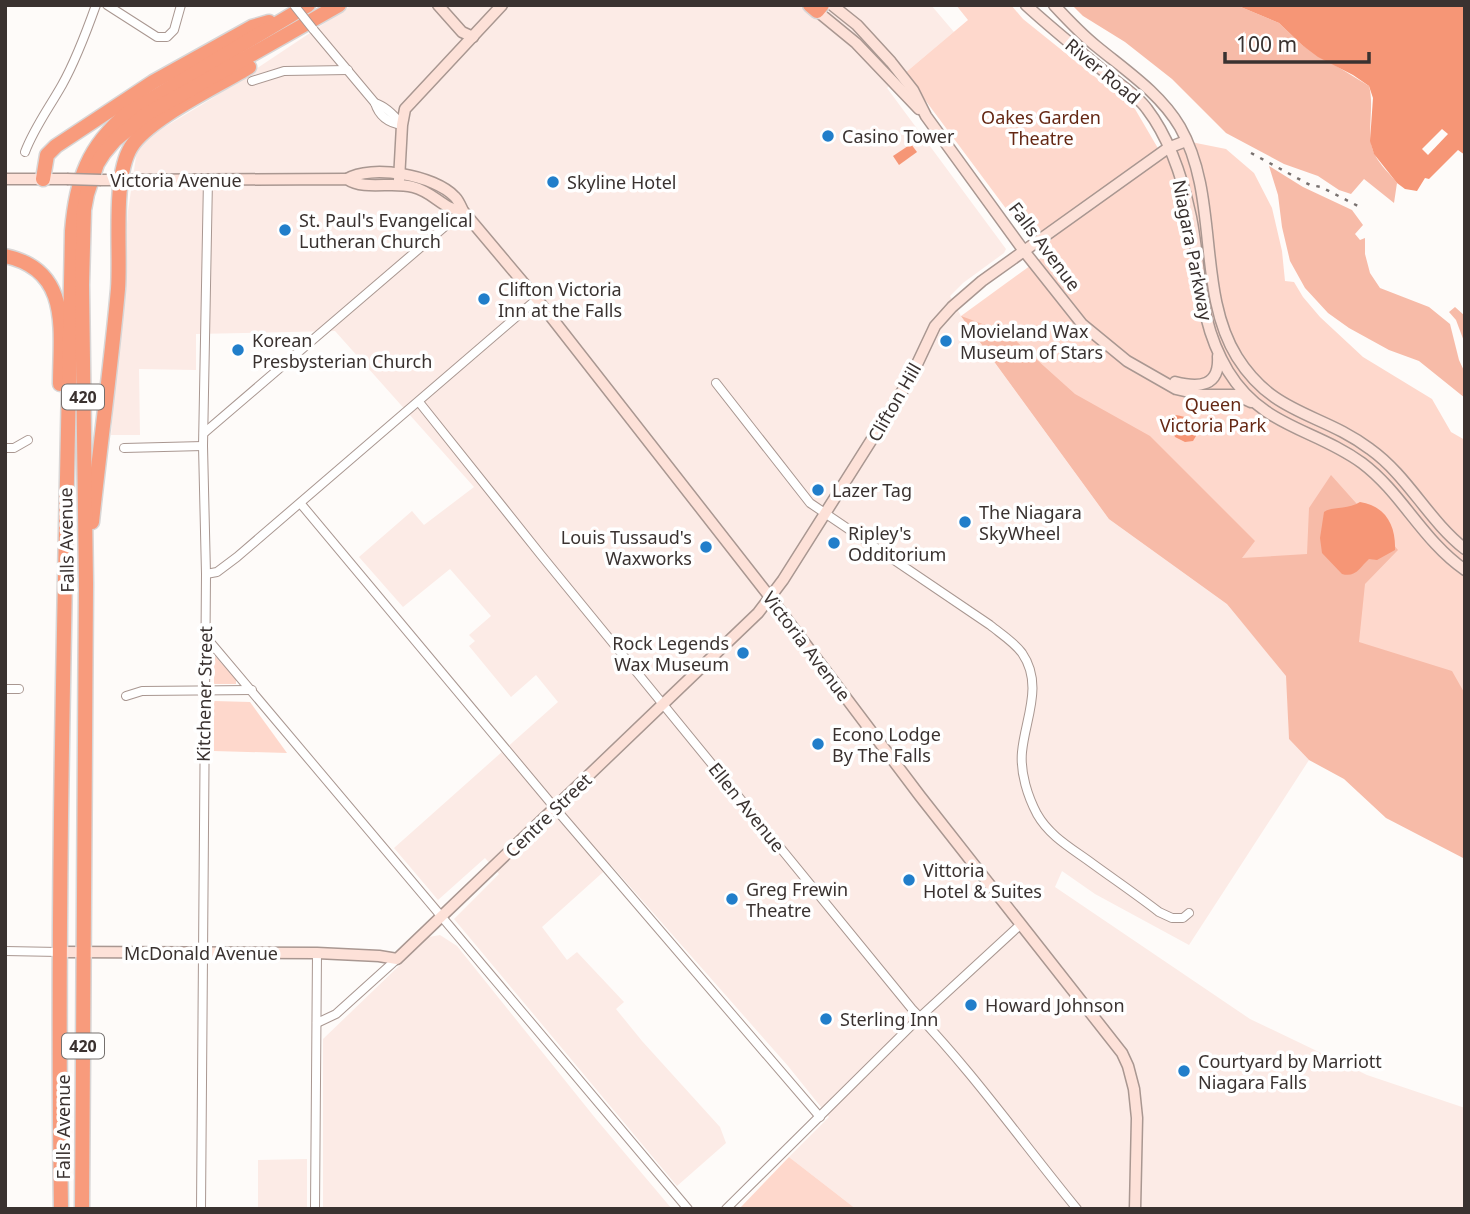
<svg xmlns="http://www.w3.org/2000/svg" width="1470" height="1214" viewBox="0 0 1470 1214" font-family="'Noto Sans',sans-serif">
<rect width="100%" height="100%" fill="#fefbf9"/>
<g fill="#fcebe6">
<path d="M352 5H802L822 21 834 5H931L954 32 887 88 1006 249 1004 253 963 283 950 296 961 316 1109 519 1227 604 1287 676 1289 739 1309 760 1189 945 1095 894 1062 871 1055 887 1250 1019 1367 1075 1465 1108V1209H856L789 1157 829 1117 788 1066 611 865 542 927 567 960 577 952 624 1002 616 1009 642 1041 720 1127 726 1143 677 1186 454 919 499 874 485 858 438 900 394 848 558 702 536 675 511 697 469 646 475 641 469 635 491 616 450 569 403 607 359 557 412 511 424 525 474 487 335 331 196 334V370L139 369 140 435H111L128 211 138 143 211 99Z"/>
<path d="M440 935 457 946 596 1119 672 1209H323V1039L429 937Z"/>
<path d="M307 1159V1209H258V1160Z"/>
</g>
<g fill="#fed8cc">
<path d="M956 5H1011L1023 19 1135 109 1159 150 1186 141 1226 149 1254 173 1272 208 1282 251 1285 281 1294 282 1303 297 1320 317 1363 357 1432 399 1451 432 1465 440V823L1250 630 1227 604 1109 519 961 316 1045 255 1013 218 905 73 968 20Z"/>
<path d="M214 655 236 679V684H214Z"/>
<path d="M214 701 250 702 287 753 214 751Z"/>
<path d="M789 1157 856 1209H739Z"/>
</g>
<g fill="#f7bba8">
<path d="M1072 5H1236L1279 23 1302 45 1369 86C1375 107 1365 136 1375 155 1380 165 1390 174 1397 183L1394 203 1364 179 1351 194 1339 190 1318 176 1284 164 1226 133 1172 79 1125 42 1083 16Z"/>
<path d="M1269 166 1303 187 1352 210 1363 225 1355 234 1360 240 1365 238V254L1370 273 1380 288 1429 307 1450 324 1459 360 1465 373V398L1419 361 1389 350 1349 328 1328 313 1305 288 1290 261 1282 227 1278 195Z"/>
<path d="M1455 307 1465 316V344L1456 320 1449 312Z"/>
<path d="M961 316 1007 333 1075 394 1150 436 1255 541 1242 558 1307 554 1309 508 1331 475 1398 550 1365 584 1359 642 1452 671 1465 694V859L1386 818 1344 779 1309 760 1289 739 1286 676 1227 604 1109 519Z"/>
</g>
<g fill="#f69676">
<path d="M1236 5H1465V155L1458 150 1429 179 1425 178 1417 191 1405 189 1397 183 1374 154 1370 141 1373 98 1369 86 1353 75 1318 57 1302 45 1279 23Z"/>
<path d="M911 144 917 152 899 165 893 156Z"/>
<path d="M1174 415C1187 415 1194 424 1196 436L1193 441 1185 442 1175 437 1169 422Z"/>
<path d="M1360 502C1386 506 1396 526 1395 550L1377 560 1369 559C1360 567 1356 578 1342 574L1322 553 1320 538 1324 512C1332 506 1347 510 1360 502Z"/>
</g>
<path fill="#fefbf9" d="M1442 129 1448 134 1428 155 1422 149Z"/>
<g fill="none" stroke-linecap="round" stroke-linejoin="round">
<defs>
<g id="street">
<path d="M107 5 157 37H167L174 30 181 5"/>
<path d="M313 29 375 103C379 116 389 123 402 125"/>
<path d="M252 81 284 71 348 70"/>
<path d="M375 103C386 106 395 116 402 125"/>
<path d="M25 152C34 128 49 108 62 85 76 60 86 33 96 5"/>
<path d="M716 383 810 503 990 625C1001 634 1014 642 1022 653 1044 685 1025 719 1022 752 1020 773 1028 797 1037 814 1050 837 1073 849 1093 864 1115 880 1137 895 1159 912L1172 918H1183L1189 913"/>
<path d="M419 402 541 555 912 1009C972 1071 1022 1142 1077 1209"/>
<path d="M204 433 463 211"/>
<path d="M5 448H14L28 440"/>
<path d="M124 448 203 446"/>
<path d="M301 504 560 814 820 1117"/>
<path d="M206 574 217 572 237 557 537 299"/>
<path d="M205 636 688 1209"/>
<path d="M5 689H19"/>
<path d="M126 696 142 691 252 690"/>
<path d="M5 951 59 952"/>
<path d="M317 1023 336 1014 397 959"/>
<path d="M201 1209 206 574 203 446 208 179"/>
<path d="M315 1209 317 953"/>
<path d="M726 1209 920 1017 1020 925"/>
</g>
<g id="secondary">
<path d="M438 5 462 32 473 37"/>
<path d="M832 5 857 25 891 62 913 90 926 116 1024 251 1082 324 1127 361 1176 389 1202 395H1236L1251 402"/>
<path d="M1026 5C1052 29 1080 51 1107 74 1120 85 1137 95 1147 109 1170 139 1183 180 1191 217 1202 273 1197 319 1228 371 1263 428 1314 428 1362 463 1402 493 1422 540 1465 570"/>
<path d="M1054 5C1067 19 1081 34 1096 46 1125 70 1160 93 1180 127 1220 197 1196 291 1237 357 1274 416 1321 412 1370 449 1408 476 1428 520 1465 549"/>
<path d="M817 11 856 43 919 109"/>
<path d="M5 179H67"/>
<path d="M347 179C371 164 435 175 455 197 459 201 461 207 463 211L537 299 770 597 920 796 1122 1053 1128 1066 1134 1089 1137 1118 1135 1209"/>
<path d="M101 180 347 179C365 191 392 181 413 187 434 192 443 210 463 211"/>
<path d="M399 180 402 125 405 109 502 5"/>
<path d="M1175 382C1199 388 1220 387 1218 356"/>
<path d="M59 952 317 953 379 956 397 959 758 613 783 580 910 379 935 326 952 307 982 281 1168 148 1186 141"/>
</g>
<g id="highway">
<path d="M810 5 817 11 822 5"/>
<path d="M43 179 47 155 56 146 153 82 252 27 269 22"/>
<path d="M5 256C72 270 60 331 60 384"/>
<path d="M92 522C100 445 111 367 118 289 121 252 112 178 131 147 148 119 218 86 249 67"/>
<path d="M61 1209C56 883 66 557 72 231 76 180 88 146 128 113L308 5"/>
<path d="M82 1209 86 584 82 285 84 210 87 194 97 164 104 153 115 140 145 115 339 5"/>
</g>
</defs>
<use href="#street" stroke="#a99791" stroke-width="10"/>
<use href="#secondary" stroke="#a99791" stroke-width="13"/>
<use href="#highway" stroke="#d8d6d6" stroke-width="17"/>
<use href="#street" stroke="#fff" stroke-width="8"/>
<use href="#secondary" stroke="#fde1d8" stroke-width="10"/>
<use href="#highway" stroke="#f89b7c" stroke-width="14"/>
<path stroke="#797270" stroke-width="2.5" stroke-dasharray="3.5 7" stroke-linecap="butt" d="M1251 153 1310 185 1321 187 1358 206"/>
<defs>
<path id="street-bridge" d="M294 5 313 29"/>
<path id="secondary-bridge" d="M67 179 101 180"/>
</defs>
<use href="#street-bridge" stroke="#a99791" stroke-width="10" stroke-linecap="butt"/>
<use href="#secondary-bridge" stroke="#a99791" stroke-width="13" stroke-linecap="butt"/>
<use href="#street-bridge" stroke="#fff" stroke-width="8"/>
<use href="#secondary-bridge" stroke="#fde1d8" stroke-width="10"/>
</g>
<g fill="#217eca" stroke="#fff" stroke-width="2.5">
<circle cx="828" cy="136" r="7"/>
<circle cx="553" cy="182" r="7"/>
<circle cx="285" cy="230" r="7"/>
<circle cx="484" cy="299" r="7"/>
<circle cx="946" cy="341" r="7"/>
<circle cx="238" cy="350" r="7"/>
<circle cx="818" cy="490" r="7"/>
<circle cx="965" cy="522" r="7"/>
<circle cx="834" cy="543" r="7"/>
<circle cx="706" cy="547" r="7"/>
<circle cx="743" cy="653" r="7"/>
<circle cx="818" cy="744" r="7"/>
<circle cx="909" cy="880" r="7"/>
<circle cx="732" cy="899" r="7"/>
<circle cx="971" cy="1005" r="7"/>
<circle cx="826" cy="1019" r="7"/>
<circle cx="1184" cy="1071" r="7"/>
</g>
<g text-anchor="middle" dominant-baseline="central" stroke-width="7" stroke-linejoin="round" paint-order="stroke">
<g fill="#fff" stroke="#75706e" stroke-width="2">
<rect x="62" y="384.5" width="42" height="25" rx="5"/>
<rect x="62" y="1033.5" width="42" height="25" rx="5"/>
</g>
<g font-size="16" font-weight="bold" fill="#3a3230">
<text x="83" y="397">420</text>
<text x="83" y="1046">420</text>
</g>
<g font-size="18" fill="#3a3230" stroke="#fff">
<text transform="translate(1103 71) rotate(40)">River Road</text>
<text x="176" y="180">Victoria Avenue</text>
<text transform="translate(1045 246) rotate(53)">Falls Avenue</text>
<text transform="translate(1193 250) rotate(79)">Niagara Parkway</text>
<text transform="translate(894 402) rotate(-60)">Clifton Hill</text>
<text transform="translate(66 540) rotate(-91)">Falls Avenue</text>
<text transform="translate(807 646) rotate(53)">Victoria Avenue</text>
<text transform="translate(204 694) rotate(-89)">Kitchener Street</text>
<text transform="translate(747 807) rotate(51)">Ellen Avenue</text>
<text transform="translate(548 815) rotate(-44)">Centre Street</text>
<text x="201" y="953">McDonald Avenue</text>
<text transform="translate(63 1127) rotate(-90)">Falls Avenue</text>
</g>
<g font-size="18" fill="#652814" stroke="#fff">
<text x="1041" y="117">Oakes Garden<tspan x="1041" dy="21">Theatre</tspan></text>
<text x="1213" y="404">Queen<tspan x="1213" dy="21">Victoria Park</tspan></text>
</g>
<g font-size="18" fill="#3a3230" stroke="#fff" text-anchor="start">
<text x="842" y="136">Casino Tower</text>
<text x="567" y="182">Skyline Hotel</text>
<text x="299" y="220">St. Paul's Evangelical<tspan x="299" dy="21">Lutheran Church</tspan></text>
<text x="498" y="289">Clifton Victoria<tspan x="498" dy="21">Inn at the Falls</tspan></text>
<text x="960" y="331">Movieland Wax<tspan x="960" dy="21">Museum of Stars</tspan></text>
<text x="252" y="340">Korean<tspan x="252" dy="21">Presbysterian Church</tspan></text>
<text x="832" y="490">Lazer Tag</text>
<text x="979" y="512">The Niagara<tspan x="979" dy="21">SkyWheel</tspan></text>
<text x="848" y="533">Ripley's<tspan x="848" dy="21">Odditorium</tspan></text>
<text x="692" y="537" text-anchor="end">Louis Tussaud's<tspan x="692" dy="21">Waxworks</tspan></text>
<text x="729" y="643" text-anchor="end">Rock Legends<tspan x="729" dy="21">Wax Museum</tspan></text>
<text x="832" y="734">Econo Lodge<tspan x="832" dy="21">By The Falls</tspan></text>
<text x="923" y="870">Vittoria<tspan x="923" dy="21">Hotel &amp; Suites</tspan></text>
<text x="746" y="889">Greg Frewin<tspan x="746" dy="21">Theatre</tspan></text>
<text x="985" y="1005">Howard Johnson</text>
<text x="840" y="1019">Sterling Inn</text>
<text x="1198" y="1061">Courtyard by Marriott<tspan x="1198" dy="21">Niagara Falls</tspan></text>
</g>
</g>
<rect width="1470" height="1214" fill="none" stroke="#3a3230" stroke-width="14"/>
<path d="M1225 52v10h144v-10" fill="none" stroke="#3a3230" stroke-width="3.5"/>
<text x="1236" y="52" font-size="21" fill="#3a3230" stroke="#ffffff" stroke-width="5" paint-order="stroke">100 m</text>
</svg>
